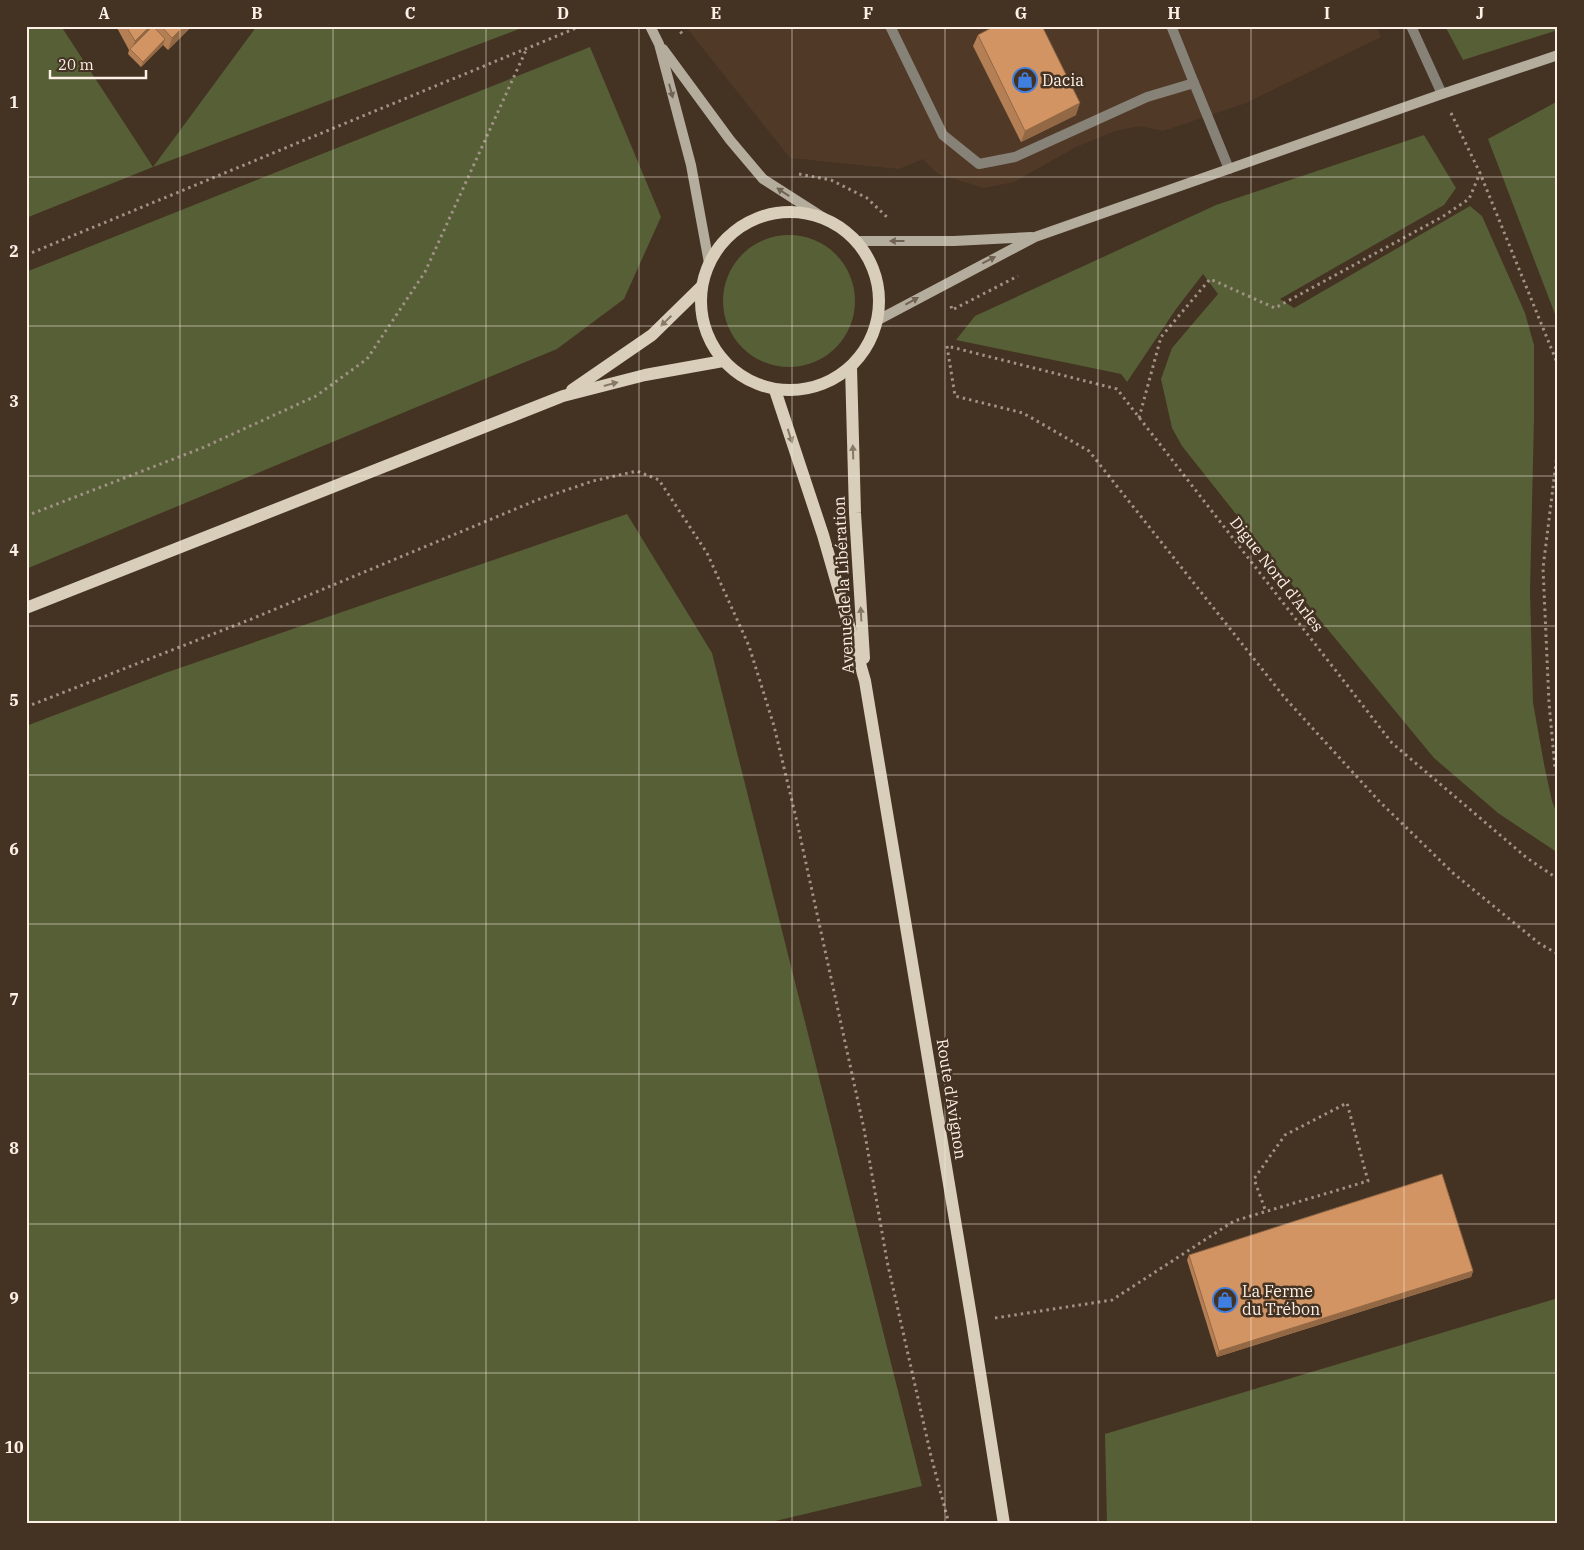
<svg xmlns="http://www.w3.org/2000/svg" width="1584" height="1550" viewBox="0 0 1584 1550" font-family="'IBM Plex Serif',serif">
<rect width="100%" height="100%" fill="#443223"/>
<path fill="#503a27" d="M685 26H1376L1381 37 1246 103 1163 131 1139 126 1115 131 1076 147 1014 182 984 188 938 174 923 159 899 169 790 158Z"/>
<g fill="#565f35">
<path d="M26 26H61L153 167 257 26H527L153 167 26 218Z"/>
<path d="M1445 26H1558V30L1463 60Z"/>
<path d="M590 47 661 217 624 299 557 349 26 569V272Z"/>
<path d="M1558 101V322L1488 139Z"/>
<path d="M1424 135 1456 188 1444 205 1280 299 1294 308 1470 206 1482 216 1525 313 1534 345V418L1530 592 1533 703 1544 764 1552 801 1558 817V853L1498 813 1434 758 1320 620 1182 446 1172 428 1161 379 1172 348 1218 294 1203 274 1176 309 1127 382 1121 374 956 340 975 316 1216 205Z"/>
<circle cx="789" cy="301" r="66"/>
<path d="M627 514 712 653 922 1486 763 1524H26V726L165 673Z"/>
<path d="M1558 1298V1524H1107L1105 1434Z"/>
</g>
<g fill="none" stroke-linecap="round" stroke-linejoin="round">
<g stroke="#a19286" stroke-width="3" stroke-dasharray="2.5 4" stroke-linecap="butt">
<path d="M677 26 684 37"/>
<path d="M1451 113 1480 173 1558 365"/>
<path d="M799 174 831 180 867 198 889 219"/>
<path d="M26 255 581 26"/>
<path d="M951 306 952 310 1018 276"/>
<path d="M1139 418 1161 337 1210 279 1275 308 1442 217 1469 199 1480 173"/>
<path d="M1558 447 1543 568 1549 703 1555 768 1558 775"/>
<path d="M26 516 202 448 316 396 367 359 425 272 527 48"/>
<path d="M26 707 254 618 537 500 593 481 637 471 659 480 707 553 749 646 774 726 797 822 864 1129 887 1261 931 1456 949 1524"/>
<path d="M1558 879 1527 858 1392 743 1117 389 947 346 955 396 1023 413 1089 451 1285 698 1379 801 1453 873 1540 944 1558 954"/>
<path d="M995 1318 1112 1300 1234 1221 1368 1181 1347 1103 1285 1135 1254 1179 1266 1212"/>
</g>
<g stroke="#878278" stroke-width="10">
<path d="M890 26 943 135 979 164 1015 157 1147 97 1194 83 1229 169"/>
<path d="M1174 26 1172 28 1194 83"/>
</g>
<path stroke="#878278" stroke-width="10" d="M1411 26 1442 94"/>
<g stroke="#b4ad9d" stroke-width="10">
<path d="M650 26 659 44 691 165 709 263"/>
<path d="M663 49 730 140 763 179 824 218"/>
<path d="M857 241H954L1031 237"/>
<path d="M878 320 1035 237 1442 94 1558 55"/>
</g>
<g stroke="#d8ceb9" stroke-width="12">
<circle cx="790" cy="301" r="89"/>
<path d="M851 367 855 513 864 658"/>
<path d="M572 390 652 335 701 287"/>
<path d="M775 390 823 535 865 681 972 1322 1004 1524"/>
<path d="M26 608 563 396 645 375 723 361"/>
</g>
</g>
<g fill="#b57f55">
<path d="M116 26H192L168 50 163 45 141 67 128 54 129 50Z"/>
<path d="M978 35 1076 115 1021 142 973 46Z"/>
<path d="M1189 1255 1473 1271 1471 1277 1217 1357 1187 1260Z"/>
</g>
<g fill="#936845">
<path d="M150 26H153L131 50 135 41Z"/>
<path d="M184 26H192L168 50 172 38Z"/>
<path d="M165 39 163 45 141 67 143 62Z"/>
<path d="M1080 103 1076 115 1021 142 1025 131Z"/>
<path d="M1473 1271 1471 1277 1217 1357 1219 1351Z"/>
</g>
<g fill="#d29463" stroke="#936845">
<path d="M126 26H150L135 41Z"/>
<path d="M153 26 165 39 143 62 130 49Z"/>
<path d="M161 26H184L172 38Z"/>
<path d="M995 26H1042L1080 103 1025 131 978 35Z"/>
<path d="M1442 1174 1473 1271 1219 1351 1189 1255Z"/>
</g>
<defs><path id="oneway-solid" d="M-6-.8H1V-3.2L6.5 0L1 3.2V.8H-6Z" transform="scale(1.25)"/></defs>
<g fill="#716354">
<use href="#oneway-solid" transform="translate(671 91) rotate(75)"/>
<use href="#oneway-solid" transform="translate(783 192) rotate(-147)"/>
<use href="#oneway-solid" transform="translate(897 241) rotate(180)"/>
<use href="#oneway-solid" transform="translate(989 260) rotate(-27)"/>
<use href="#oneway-solid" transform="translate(912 301) rotate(-29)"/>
</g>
<g fill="#877866">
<use href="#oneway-solid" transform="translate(666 321) rotate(136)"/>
<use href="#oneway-solid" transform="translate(611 384) rotate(-15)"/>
<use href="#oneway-solid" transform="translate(790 436) rotate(72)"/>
<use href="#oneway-solid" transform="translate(853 452) rotate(-92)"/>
<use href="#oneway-solid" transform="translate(861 614) rotate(-93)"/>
</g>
<path fill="none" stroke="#fcf0e7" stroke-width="1" stroke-opacity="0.55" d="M180 26V1524M333 26V1524M486 26V1524M639 26V1524M792 26V1524M945 26V1524M1098 26V1524M1251 26V1524M1404 26V1524M26 177H1558M26 326H1558M26 476H1558M26 626H1558M26 775H1558M26 924H1558M26 1074H1558M26 1224H1558M26 1373H1558"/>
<defs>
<symbol id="shop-ring" viewBox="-11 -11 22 22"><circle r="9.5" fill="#443223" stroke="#3f7fe0" stroke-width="1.5"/><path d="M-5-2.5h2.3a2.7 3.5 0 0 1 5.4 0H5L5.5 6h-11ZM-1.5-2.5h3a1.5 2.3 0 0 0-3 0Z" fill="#3f7fe0"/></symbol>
</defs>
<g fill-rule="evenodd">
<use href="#shop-ring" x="1011" y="66" width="28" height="28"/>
<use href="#shop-ring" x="1211" y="1286" width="28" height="28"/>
</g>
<g text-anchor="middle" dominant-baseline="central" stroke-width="5" stroke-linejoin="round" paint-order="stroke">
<g font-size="16" fill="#fcf0e7" stroke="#443223" text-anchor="start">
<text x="1042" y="80">Dacia</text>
<text x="1242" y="1291">La Ferme<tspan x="1242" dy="18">du Trébon</tspan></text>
</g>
<g font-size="16" fill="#fcf0e7" stroke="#443223">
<text transform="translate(1277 574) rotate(52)">Digue Nord d'Arles</text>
<text transform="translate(843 585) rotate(-93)">Avenue de la Libération</text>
<text transform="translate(952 1099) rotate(81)">Route d'Avignon</text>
</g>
</g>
<rect width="1584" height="1550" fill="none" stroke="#443223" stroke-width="55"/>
<path d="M50 70v8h96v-8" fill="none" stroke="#fcf0e7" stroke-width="2.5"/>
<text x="58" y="70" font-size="15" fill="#fcf0e7" stroke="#443223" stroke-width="4" paint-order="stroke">20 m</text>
<rect x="28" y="28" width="1528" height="1494" fill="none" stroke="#fcf0e7" stroke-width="2"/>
<g font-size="16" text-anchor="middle" font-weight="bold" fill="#fcf0e7">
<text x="104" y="19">A</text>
<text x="257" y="19">B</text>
<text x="410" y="19">C</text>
<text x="563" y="19">D</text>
<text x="716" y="19">E</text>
<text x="868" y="19">F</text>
<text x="1021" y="19">G</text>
<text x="1174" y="19">H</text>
<text x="1327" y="19">I</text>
<text x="1480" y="19">J</text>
<text x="14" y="108">1</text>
<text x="14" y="257">2</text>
<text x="14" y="407">3</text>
<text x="14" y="556">4</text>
<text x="14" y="706">5</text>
<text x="14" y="855">6</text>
<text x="14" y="1005">7</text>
<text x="14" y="1154">8</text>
<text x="14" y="1304">9</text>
<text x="14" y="1453">10</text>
</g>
</svg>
